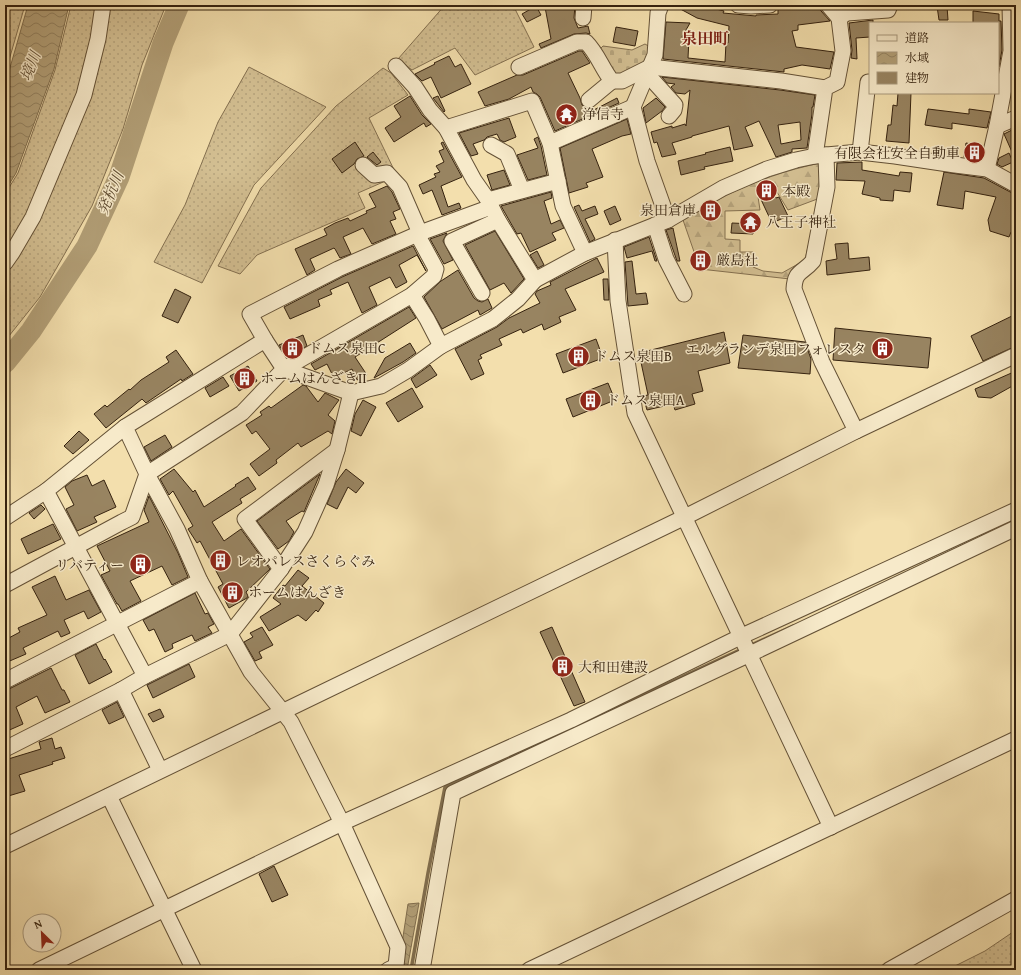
<svg xmlns="http://www.w3.org/2000/svg" width="1021" height="975" viewBox="0 0 1021 975" font-family="'Gentium Book Plus','Noto Serif JP',serif">
<defs>
<pattern id="grass-dots" width="8" height="8" patternUnits="userSpaceOnUse"><rect width="8" height="8" fill="#d3bf92"/><path d="M2 2h.1M6 6h.1" fill="none" stroke="#b6a47d" stroke-width="1.8" stroke-linecap="round"/></pattern>
<pattern id="forest-firs" width="22" height="20" patternUnits="userSpaceOnUse"><rect width="22" height="20" fill="#d3bf92"/><path d="M5 1l3.5 6h-7zM16 11l3.5 6h-7z" fill="#b6a47d"/></pattern>
<pattern id="cemetery-stones" width="16" height="16" patternUnits="userSpaceOnUse"><rect width="16" height="16" fill="#d3bf92"/><path d="M2 7V4a2 2 0 0 1 4 0v3zM10 15v-3a2 2 0 0 1 4 0v3z" fill="#b6a47d"/></pattern>
<pattern id="water-waves" width="16" height="10" patternUnits="userSpaceOnUse"><rect width="16" height="10" fill="#b29f77"/><path d="M0 5q4-4 8 0t8 0" fill="none" stroke="#928160"/></pattern>
</defs>
<rect width="100%" height="100%" fill="#f3dfad"/>
<filter id="stains"><feTurbulence type="fractalNoise" baseFrequency=".005" numOctaves="4"/><feColorMatrix values="0 0 0 0 .2 0 0 0 0 .09 0 0 0 0 .02 0 0 0 .5 -.17"/></filter>
<radialGradient id="worn" r=".72"><stop offset=".6" stop-color="#630" stop-opacity="0"/><stop offset="1" stop-color="#630" stop-opacity=".3"/></radialGradient>
<g fill="url(#grass-dots)" stroke="#847050">
<path d="M5 5H25L5 74Z"/>
<path d="M71 5H166L142 65 123 129 92 206 40 297 5 341V194L18 173 55 70Z"/>
<path d="M445 5H513L534 47 475 75 455 48 412 70 398 59Z"/>
<path d="M249 67 326 107 254 185 202 283 154 262 185 205 218 122Z"/>
<path d="M383 68 391 73 408 95 369 118 397 176 358 193 365 208 257 255 240 274 218 266 261 188 336 106Z"/>
<path d="M1016 930V970H947L985 951Z"/>
</g>
<path fill="url(#forest-firs)" stroke="#847050" d="M820 163V198L788 210 772 184 757 190 760 210 725 211V239L740 240V252H753V267L763 271 782 273 805 260 812 229 807 263 790 279 700 269 683 220C697 213 710 204 723 197 754 181 787 170 820 163Z"/>
<path fill="url(#cemetery-stones)" stroke="#847050" d="M645 44 650 47 645 65 620 76 610 70 599 50 603 46 632 50Z"/>
<g fill="url(#water-waves)" stroke="#806d4d">
<path d="M28 5H69L54 69 16 173 5 191V85Z"/>
<path d="M419 903 407 970H385L399 963 408 904Z"/>
</g>
<g fill="none" stroke-linecap="round" stroke-linejoin="round">
<g stroke="#806d4d" stroke-width="3.5">
<path d="M749 646 793 626"/>
<path d="M411 970 428 873 445 787 742 649"/>
</g>
<path stroke="#b29f77" stroke-width="21" d="M5 363 31 331 87 246 119 177 163 43 179 5"/>
</g>
<g fill="#988461" stroke="#35220f" fill-rule="evenodd">
<path d="M558 5H575L574 18 578 28 588 26 590 34 586 33 574 34 541 48 539 44 551 39 545 7Z"/>
<path d="M673 5H701L724 11 723 13 756 16V15L778 14V7L798 5V8L819 5 821 11 830 21 798 25V30L792 31 796 47 834 52 830 69 802 65 784 69V72L663 59 666 22 690 23 682 37 689 38 688 58 725 62 726 43H728L729 26 697 18Z"/>
<path d="M536 6 541 15 527 22 522 14Z"/>
<path d="M937 6H947L948 20H939Z"/>
<path d="M973 11 999 14V21H1001L1002 50 999 67 998 23H973Z"/>
<path d="M873 20V23H870V37L856 38 857 59 851 58 852 50 849 23Z"/>
<path d="M616 27 638 31 635 46 613 42Z"/>
<path d="M579 51H582L590 63 568 73 580 98 582 105 586 108 588 113 617 98 619 103 555 131 540 97 537 94 533 92 531 87 509 99 485 106 478 92 517 75H523Z"/>
<path d="M449 56 455 67 461 64 471 84 441 98 431 77 422 81 415 74 435 64 434 63Z"/>
<path d="M662 77 780 90 815 95 813 107H812V114L807 148 792 149V152L776 157 759 121 745 127 753 146 734 150 729 126 692 136V137L672 143 676 154 662 157 657 142 654 143 651 132 672 126V128L685 124 686 126 690 90 685 94 676 93 671 87 675 84 667 83ZM800 122 801 140 781 144 778 125Z"/>
<path d="M898 93H911L909 143 886 141 888 125H891L893 105 897 106Z"/>
<path d="M410 96 422 115 431 124 426 127 424 123 394 142 385 128 401 117 394 106Z"/>
<path d="M438 96 445 111 444 112 433 98Z"/>
<path d="M656 98 665 107 662 111 646 123 643 108Z"/>
<path d="M928 109 969 114V109L991 112 987 128 952 123V129L925 125Z"/>
<path d="M509 118 516 137 504 142 500 140 497 134 487 137 484 140 473 144 478 154 471 156 459 133Z"/>
<path d="M627 119 631 134 622 136 592 149 603 177 586 183 588 187 569 193 560 148Z"/>
<path d="M1016 128V161L1004 134Z"/>
<path d="M538 137 541 146 547 175 528 180 517 155 538 148 534 139Z"/>
<path d="M355 142 364 156 357 159 354 164 342 173 332 159Z"/>
<path d="M443 142 462 177 441 186 448 207 459 203 461 208 442 215 432 190 423 194 419 185 436 177 434 174 440 172 436 166 444 162 439 151 444 149 441 143Z"/>
<path d="M966 143 983 146 980 159 964 157Z"/>
<path d="M730 147 733 161 704 167 705 169 681 175 678 161 706 154 705 153Z"/>
<path d="M373 152 381 162 377 165 367 157Z"/>
<path d="M1009 153 1013 162 1002 167 997 164 999 158Z"/>
<path d="M862 162V170L899 176 900 172 912 173 910 192 894 190 893 201 880 200V198L862 194 865 181 836 180 837 163Z"/>
<path d="M504 170 510 185 492 190 487 175Z"/>
<path d="M944 172 984 178 1012 193 1016 194V234L1011 232 1009 237 990 231 988 220 996 197 965 191 963 209 937 205Z"/>
<path d="M769 182 776 198 779 197 788 216 772 223 757 191H760L758 187Z"/>
<path d="M387 186 392 192 400 209 393 212 396 219 390 221 396 234 372 244 363 228 343 237 351 254 340 258 335 249 334 248 310 259 315 270 307 275 295 249 327 235 324 229 335 223 348 218 350 221 367 213 366 211 376 207 369 194Z"/>
<path d="M551 192 552 198 544 201 551 224 560 220 564 228 552 233 556 240 530 252 521 233 517 234 501 206Z"/>
<path d="M579 205 582 211 595 206 598 214 585 219 595 239 590 242 574 207Z"/>
<path d="M615 206 621 220 610 225 604 211Z"/>
<path d="M732 223 754 224 753 234 731 233Z"/>
<path d="M673 228 680 261H677L666 230Z"/>
<path d="M495 231 524 279 511 293 504 283 490 290 465 245Z"/>
<path d="M447 233 443 241 453 260 444 264 430 239Z"/>
<path d="M649 237 657 261H655L652 251 627 258 624 247Z"/>
<path d="M848 243 849 259 869 257 870 270 827 275 826 261 837 259 835 244Z"/>
<path d="M413 246 426 271 417 255 399 265 407 282 396 288 390 277 369 287 377 305 362 313 348 282 330 290 332 294 318 300 320 306 290 319 284 307 342 277Z"/>
<path d="M537 251 544 265 538 268 530 255Z"/>
<path d="M597 258 604 272 565 289 576 310 559 317 561 322 544 330 542 324 523 333 521 329 499 339 502 345 480 355 482 358 478 360 484 374 471 380 455 349 497 327 509 318 540 303 535 294 537 291 551 285 550 282Z"/>
<path d="M632 261 636 294 646 293 648 304 628 306 625 262Z"/>
<path d="M458 270 474 298 478 301 482 302 488 299 492 308 480 315 478 310 442 329 424 297 441 281Z"/>
<path d="M603 279H608L609 300H604Z"/>
<path d="M175 289 191 297 178 323 162 316Z"/>
<path d="M409 307 416 318 355 357 367 375 357 380 352 369 334 378 327 364 315 370 311 364Z"/>
<path d="M1016 314V346L983 361 971 336Z"/>
<path d="M835 328 931 338 928 368 833 360Z"/>
<path d="M724 332 730 363 698 371 703 391 692 394 695 404 675 410 673 404 647 410 643 396 648 395 639 353Z"/>
<path d="M303 335 307 346 287 357 279 345Z"/>
<path d="M743 335 805 342 811 359 810 374 738 368Z"/>
<path d="M596 339 603 358 563 373 556 354Z"/>
<path d="M410 343 416 353 403 362 374 378 385 358Z"/>
<path d="M176 350 193 374 182 381 181 379 146 403 142 399 106 428 94 414 105 405 107 407 129 389 130 390 141 380 169 362 166 357Z"/>
<path d="M430 365 437 375 416 388 411 379Z"/>
<path d="M248 366 257 381 239 391 230 376Z"/>
<path d="M1016 371V384L991 398 978 397 975 389Z"/>
<path d="M223 377 229 386 210 397 205 388Z"/>
<path d="M608 383 615 400 573 417 566 399Z"/>
<path d="M303 385 306 386 318 402 325 393 339 400 328 415 335 421 332 434 328 431 301 447 298 443 276 460 277 463 259 476 250 464 270 449 256 431 252 434 246 425 262 415 260 412 269 406 271 408Z"/>
<path d="M412 388 423 407 398 422 386 403Z"/>
<path d="M363 400 376 407 361 436 351 431 355 414Z"/>
<path d="M79 431 89 440 73 454 64 446Z"/>
<path d="M165 435 172 447 151 461 144 447Z"/>
<path d="M174 469 193 492 195 490 204 507 236 486 235 485 248 477 256 489 240 499 242 503 212 522 224 541 241 529 270 569 246 592 248 596 247 598 229 608 218 587 223 584 200 541 197 543 188 529 193 526 173 491 169 495 160 479Z"/>
<path d="M346 469 364 483 356 493 348 487 337 509 327 504 336 482Z"/>
<path d="M320 474 304 512 302 511 286 521 294 532 289 541 278 549 257 521Z"/>
<path d="M87 475 92 486 104 480 116 507 94 517 97 522 77 531 66 509 74 505 65 487 72 481Z"/>
<path d="M149 496 178 553 188 577 172 585 162 566 130 581 141 601 122 611 118 604H117L101 575 110 571 97 546 149 522 144 510Z"/>
<path d="M41 505 45 509 34 519 29 513Z"/>
<path d="M53 524 61 539 28 554 21 539Z"/>
<path d="M298 570 309 578 302 586 324 603 318 612 316 610 306 621 298 615 269 631 260 617 281 604 273 598 283 585 285 586Z"/>
<path d="M55 576 66 600 89 590 101 612 88 619 84 611 64 620 70 633 61 637 58 631 23 648 26 654 5 663V640L20 632 18 628 47 615 32 587Z"/>
<path d="M195 593 205 614 208 613 214 624 208 627 212 633 195 641 192 635 172 644 173 648 165 652 154 629 149 631 143 620Z"/>
<path d="M262 627 273 645 259 652 262 658 255 661 244 642 253 637 250 633Z"/>
<path d="M552 627 585 702 574 706 540 632Z"/>
<path d="M96 644 104 660 105 659 112 672 89 684 75 655Z"/>
<path d="M189 664 195 677 153 698 147 685Z"/>
<path d="M51 668 62 690H64L70 702 45 713 37 696 16 707 23 724 5 732V691Z"/>
<path d="M117 702 124 717 109 724 102 710Z"/>
<path d="M160 709 164 717 153 722 148 714Z"/>
<path d="M52 738 55 749 61 747 65 758 52 762 53 764 19 775 25 791 5 797V760L41 749 39 742Z"/>
<path d="M274 866 288 895 272 902 259 874Z"/>
</g>
<g fill="none" stroke-linecap="round" stroke-linejoin="round">
<defs>
<g id="minor">
<path d="M661 5 658 13 655 55 633 107 647 161 668 220"/>
<path d="M738 5 751 6 770 5"/>
<path d="M828 5 839 18"/>
<path d="M583 18 584 5"/>
<path d="M519 67 577 42H586C598 54 602 69 612 81H622L650 67 781 81 825 88"/>
<path d="M647 74 675 105 674 110 669 116"/>
<path d="M589 100 612 81"/>
<path d="M997 126 1016 118"/>
<path d="M446 128 532 101 550 143 633 107"/>
<path d="M550 143 563 206 585 253"/>
<path d="M491 145 507 154 522 190"/>
<path d="M860 152 868 82"/>
<path d="M826 155 827 187 813 261C802 274 795 270 794 289L822 362 856 431"/>
<path d="M815 156 825 88 837 82 843 51 839 18 847 13 888 10 890 5"/>
<path d="M363 165 374 175 387 173 400 187 420 233"/>
<path d="M987 169 997 126 1011 51 1010 5"/>
<path d="M488 200 558 181"/>
<path d="M655 225 666 259 684 294"/>
<path d="M615 240 618 301 635 413 831 827"/>
<path d="M5 263 12 253 33 217 84 95 98 39 103 5"/>
<path d="M535 280 585 253 668 220 723 188 767 169 796 160 815 156 860 152 895 156 955 165 987 169 1016 185"/>
<path d="M482 293 452 241 498 220"/>
<path d="M412 295 427 319 441 346"/>
<path d="M265 340 125 427 147 474 177 529 200 581 251 672 291 722 342 823 398 947 396 966 388 970"/>
<path d="M284 369 351 393 381 386 408 370 441 346 493 319 518 299 535 280 498 220 488 200 474 180 446 128 430 110 415 87 396 66"/>
<path d="M284 369 412 295 434 276 436 269 417 234"/>
<path d="M125 427 46 491 145 676"/>
<path d="M5 518 46 491"/>
<path d="M281 569 245 519 337 450"/>
<path d="M5 585 122 522 132 517 147 474 242 413 284 369 265 340 250 314 338 269 420 233 491 207"/>
<path d="M5 681 200 581"/>
<path d="M121 690 160 770"/>
<path d="M5 749 121 690 145 676 230 634 281 569 305 532 326 485 337 450 351 393"/>
<path d="M109 796 194 970"/>
<path d="M5 846 685 517 856 431 1016 355"/>
<path d="M39 970 342 823 571 720 742 636 1016 510"/>
<path d="M422 970 453 793 750 654 1016 528"/>
<path d="M529 970 1016 739"/>
<path d="M889 970 1016 899"/>
</g>
</defs>
<use href="#minor" stroke="#645136" stroke-width="17"/>
<use href="#minor" stroke="#f7eaca" stroke-width="15"/>
</g>
<defs>
<symbol id="temple-disc" viewBox="-11 -11 22 22"><circle r="9.5" fill="#8f2418" stroke="#f7eaca"/><path d="M0-6L5-2H3V0L6.5 2.5H4V6H1.5V3h-3V6H-4V2.5H-6.5L-3 0V-2H-5Z" fill="#fff"/></symbol>
<symbol id="building-disc" viewBox="-11 -11 22 22"><circle r="9.5" fill="#8f2418" stroke="#f7eaca"/><path d="M-4-6H4V6H1V3H-1V6H-4ZM-2.5-4.3h1.7v1.8h-1.7ZM.8-4.3h1.7v1.8H.8ZM-2.5-1h1.7V.8h-1.7ZM.8-1h1.7V.8H.8Z" fill="#fff"/></symbol>
</defs>
<g fill-rule="evenodd">
<use href="#temple-disc" x="554" y="102" width="25" height="25"/>
<use href="#building-disc" x="962" y="140" width="25" height="25"/>
<use href="#building-disc" x="754" y="178" width="25" height="25"/>
<use href="#building-disc" x="698" y="198" width="25" height="25"/>
<use href="#temple-disc" x="738" y="210" width="25" height="25"/>
<use href="#building-disc" x="688" y="248" width="25" height="25"/>
<use href="#building-disc" x="280" y="336" width="25" height="25"/>
<use href="#building-disc" x="870" y="336" width="25" height="25"/>
<use href="#building-disc" x="566" y="344" width="25" height="25"/>
<use href="#building-disc" x="232" y="366" width="25" height="25"/>
<use href="#building-disc" x="578" y="388" width="25" height="25"/>
<use href="#building-disc" x="208" y="548" width="25" height="25"/>
<use href="#building-disc" x="128" y="552" width="25" height="25"/>
<use href="#building-disc" x="220" y="580" width="25" height="25"/>
<use href="#building-disc" x="550" y="654" width="25" height="25"/>
</g>
<g text-anchor="middle" dominant-baseline="central" stroke-width="3" stroke-linejoin="round" paint-order="stroke">
<g font-size="14" fill="#35220f" stroke="#f7eaca" text-anchor="start">
<text x="582" y="114">浄信寺</text>
<text x="960" y="153" text-anchor="end">有限会社安全自動車</text>
<text x="782" y="191">本殿</text>
<text x="696" y="210" text-anchor="end">泉田倉庫</text>
<text x="766" y="222">八王子神社</text>
<text x="716" y="260">厳島社</text>
<text x="308" y="348">ドムス泉田C</text>
<text x="866" y="349" text-anchor="end">エルグランデ泉田フォレスタ</text>
<text x="594" y="356">ドムス泉田B</text>
<text x="260" y="378">ホームはんざきⅡ</text>
<text x="606" y="400">ドムス泉田A</text>
<text x="236" y="561">レオパレスさくらぐみ</text>
<text x="124" y="565" text-anchor="end">リバティー</text>
<text x="248" y="592">ホームはんざき</text>
<text x="578" y="667">大和田建設</text>
</g>
<g font-size="15" font-style="italic" fill="#614e33" stroke="#f7eaca">
<text transform="translate(30 66) rotate(-69)">境川</text>
<text transform="translate(110 193) rotate(-67)">発杭川</text>
</g>
<g font-size="16" font-weight="bold" fill="#7a1f14" stroke="#f7eaca">
<text x="705" y="38">泉田町</text>
</g>
</g>
<rect width="1021" height="975" fill="none" stroke="#f3dfad" stroke-width="20"/>
<rect x="6" y="6" width="1009" height="963" fill="none" stroke="#35220f" stroke-width="2"/>
<rect x="10" y="10" width="1001" height="955" fill="none" stroke="#35220f"/>
<rect x="869" y="22" width="130" height="72" fill="#f7eaca" stroke="#a99a7f"/>
<rect x="877" y="35" width="20" height="6" fill="#f7eaca" stroke="#a99a7f"/>
<text x="905" y="42" font-size="12" fill="#35220f">道路</text>
<rect x="877" y="52" width="20" height="12" fill="url(#water-waves)" stroke="#a99a7f"/>
<text x="905" y="62" font-size="12" fill="#35220f">水域</text>
<rect x="877" y="72" width="20" height="12" fill="#988461" stroke="#a99a7f"/>
<text x="905" y="82" font-size="12" fill="#35220f">建物</text>
<g transform="translate(42 933) rotate(336)"><circle r="19" fill="#f7eaca" stroke="#a99a7f"/>
<path d="M0-3L7 15L0 10L-7 15Z" fill="#8f2418"/>
<text y="-6" font-size="11" font-weight="bold" text-anchor="middle" fill="#35220f">N</text>
</g>
<rect width="100%" height="100%" filter="url(#stains)"/>
<rect width="100%" height="100%" fill="url(#worn)"/>
</svg>
